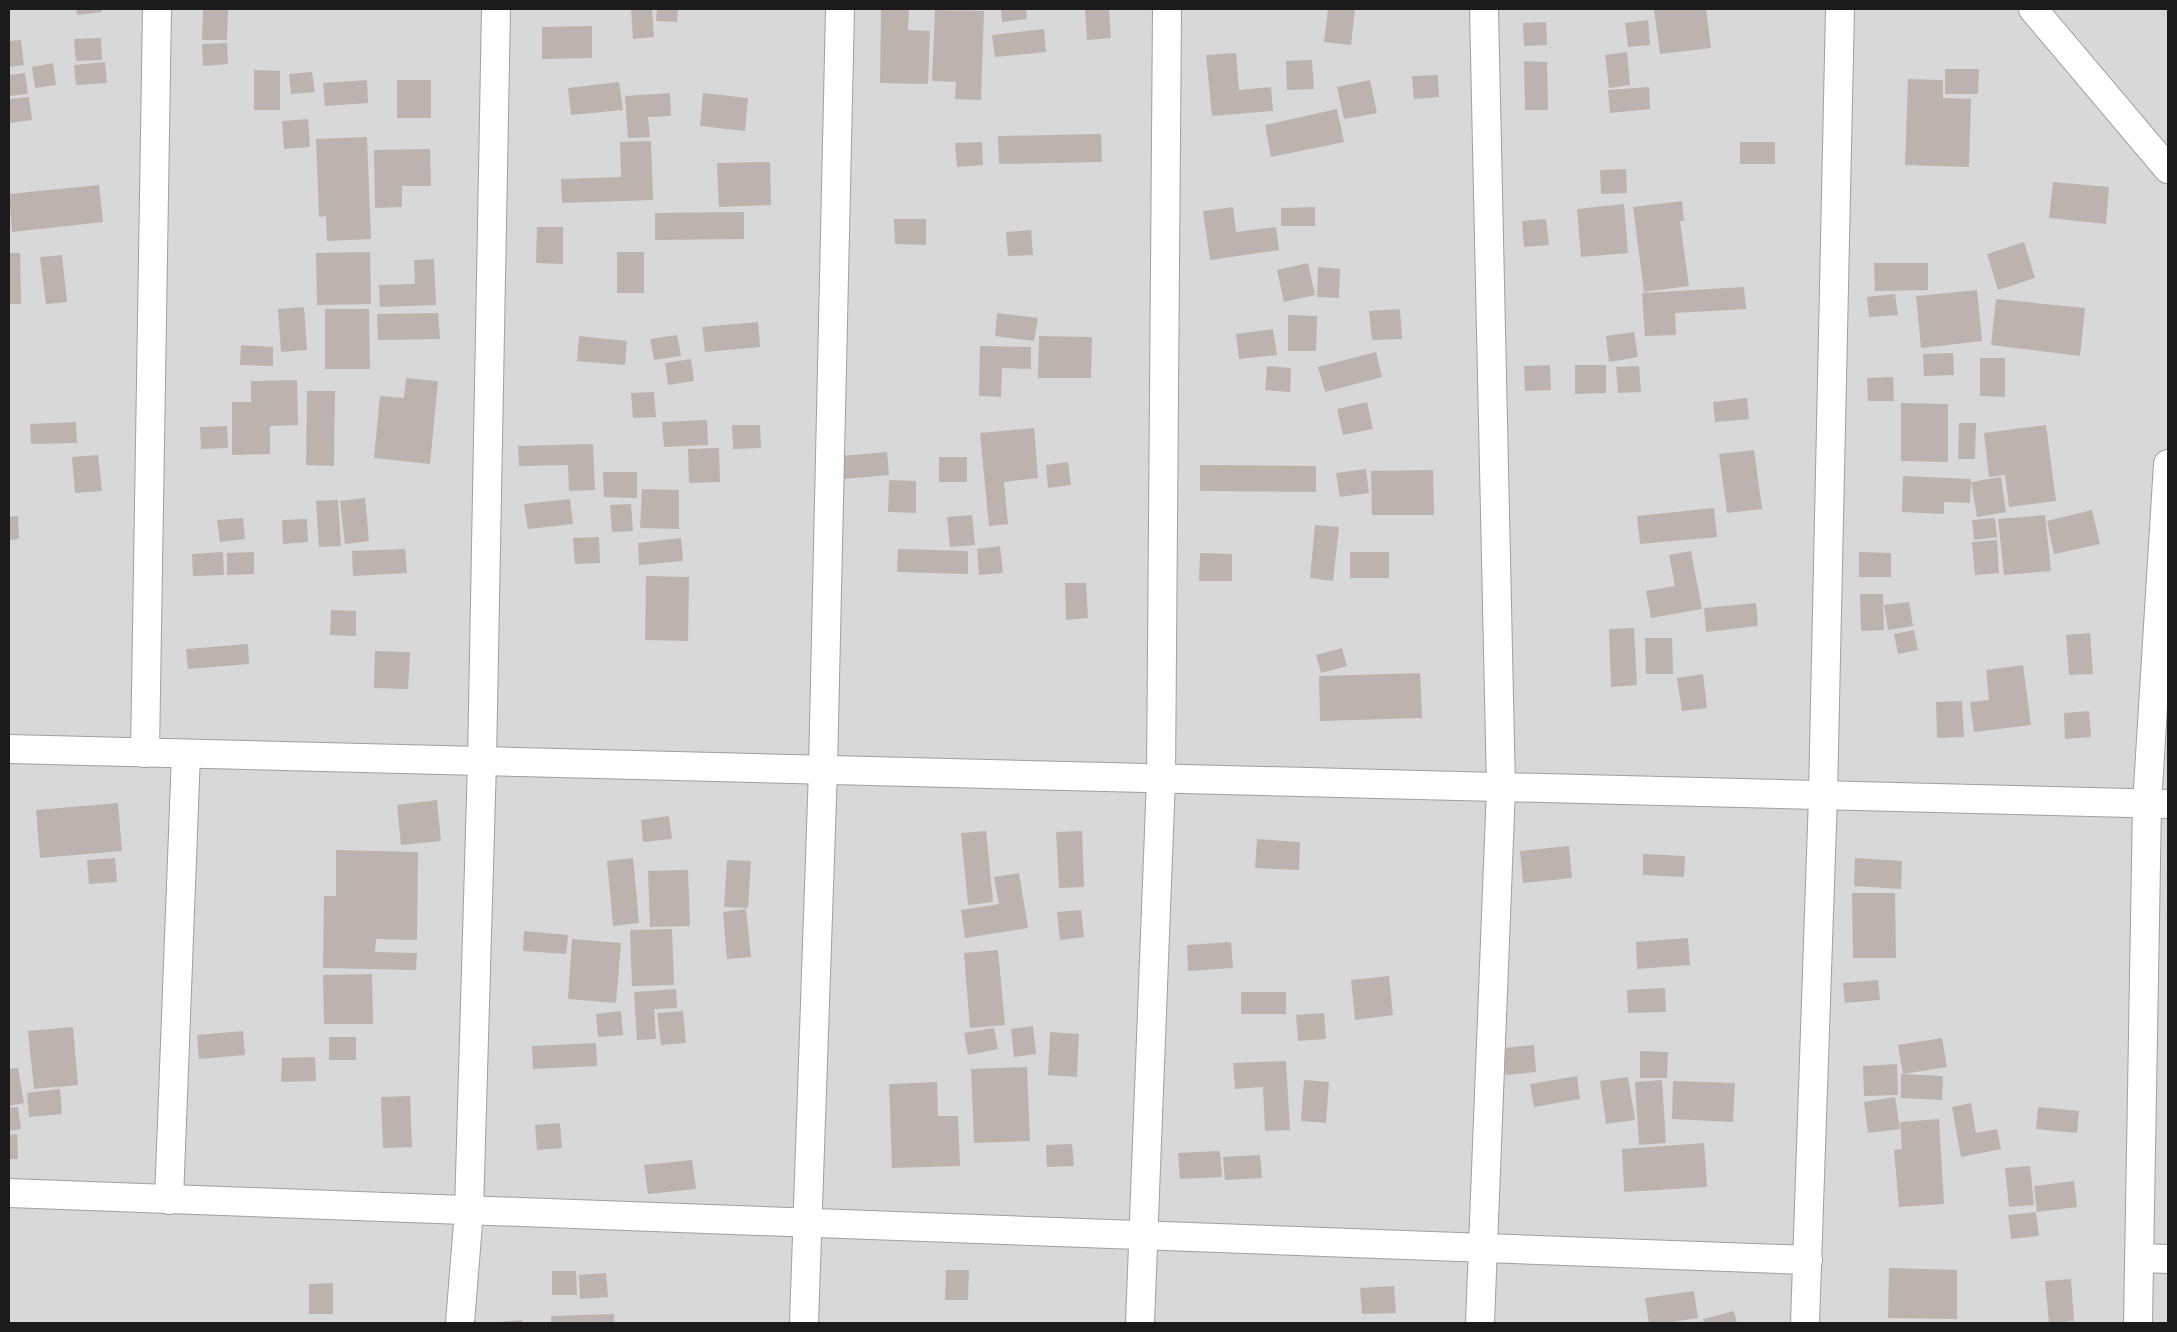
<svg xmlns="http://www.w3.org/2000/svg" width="2177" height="1332" viewBox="0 0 2177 1332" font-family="Lato,sans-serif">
<rect width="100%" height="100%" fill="#ece8e1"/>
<rect fill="#d9d8d8" x="9" y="9" width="2159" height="1314"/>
<g fill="#bcb3ae">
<path d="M76 9H102V12L77 15Z"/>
<path d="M203 9H228L227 40H202Z"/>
<path d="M631 9H652L654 37 633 39Z"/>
<path d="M657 9H678L677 22 656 21Z"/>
<path d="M881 9H909L908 30 930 31 928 84 880 83Z"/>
<path d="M1001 9H1026L1027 19 1002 22Z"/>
<path d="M1085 9H1109L1111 38 1087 40Z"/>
<path d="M1328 9H1355L1351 45 1324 42Z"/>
<path d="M1654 9H1706L1711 48 1660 54Z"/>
<path d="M935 10 984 11 981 100 955 99 956 82 932 81Z"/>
<path d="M1648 20 1650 45 1628 47 1625 23Z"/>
<path d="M1546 22 1547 45 1524 46 1523 23Z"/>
<path d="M592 26V58L542 59V27Z"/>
<path d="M1044 29 1046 52 995 57 992 35Z"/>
<path d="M101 38 102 60 76 61 74 39Z"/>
<path d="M21 40 24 65 9 67V41Z"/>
<path d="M227 43 228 64 203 66 202 44Z"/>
<path d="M1627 52 1630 85 1609 88 1605 55Z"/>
<path d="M1236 53 1239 90 1271 87 1273 111 1212 116 1206 55Z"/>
<path d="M1312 60 1314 89 1287 90 1286 61Z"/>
<path d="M1524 61 1547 62 1548 110H1525Z"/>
<path d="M105 62 107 83 76 85 74 65Z"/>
<path d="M53 63 56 85 35 88 32 67Z"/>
<path d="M1945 69H1979L1978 94H1945Z"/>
<path d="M254 70 280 71V110H254Z"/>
<path d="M312 72 315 92 291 94 289 74Z"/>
<path d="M25 73 28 94 9 96V75Z"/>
<path d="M1438 75 1439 97 1414 99 1412 76Z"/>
<path d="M1908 79 1943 80V98L1971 99 1969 167 1905 165Z"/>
<path d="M367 80 368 103 325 106 323 83Z"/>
<rect x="397" y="80" width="34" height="38"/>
<path d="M1370 80 1377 113 1344 119 1337 87Z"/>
<path d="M619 82 623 110 571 115 568 88Z"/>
<path d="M1649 87 1650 109 1610 113 1608 90Z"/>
<path d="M670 93 671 116 648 117 650 137 628 138 625 96Z"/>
<path d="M703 93 748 98 745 131 700 126Z"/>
<path d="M29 97 32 120 9 123V99Z"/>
<path d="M1337 109 1344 142 1271 157 1265 125Z"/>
<path d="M308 119 310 147 284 149 282 121Z"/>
<path d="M1101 134 1102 162 999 164 998 136Z"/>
<path d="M367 137 371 239 327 241 326 216 319 217 316 139Z"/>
<path d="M651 141 653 200 562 203 561 179 621 177 620 142Z"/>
<path d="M982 142 983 165 957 167 955 143Z"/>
<rect x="1740" y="142" width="35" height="22"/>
<path d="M430 149 431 186H402V207L375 208 374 150Z"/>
<path d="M770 162 771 205 719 207 717 163Z"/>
<path d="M1626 169 1627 193 1601 194 1600 170Z"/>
<path d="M2053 182 2109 187 2106 224 2049 218Z"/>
<path d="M99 185 103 222 12 232 9 194Z"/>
<path d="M1682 201 1684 221H1680L1689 286 1644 292 1633 207Z"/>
<path d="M1624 204 1628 253 1581 257 1577 209Z"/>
<path d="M1233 207 1236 232 1276 227 1279 250 1210 260 1203 211Z"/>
<path d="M1315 207V226H1281V208Z"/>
<path d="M744 212V239L655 240V213Z"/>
<path d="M894 219H926V245L895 244Z"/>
<path d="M1546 219 1549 245 1524 247 1522 221Z"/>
<path d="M537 227H563V264L536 263Z"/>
<path d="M1031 230 1033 255 1008 256 1006 232Z"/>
<path d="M2024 242 2035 278 1998 290 1987 254Z"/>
<path d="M370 252 371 304 317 305 316 253Z"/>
<rect x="617" y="252" width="27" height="41"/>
<path d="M9 253H20L21 304H9Z"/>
<path d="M62 255 67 302 46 304 40 257Z"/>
<path d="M434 259 436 305 380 307 379 285 415 284 414 260Z"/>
<path d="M1308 263 1315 295 1284 302 1277 270Z"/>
<path d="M1874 263H1928V290L1875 291Z"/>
<path d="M1318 267 1340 269 1339 298 1317 297Z"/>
<path d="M1744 287 1746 309 1675 313 1676 335 1645 336 1642 293Z"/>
<path d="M1977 290 1982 341 1921 348 1916 296Z"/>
<path d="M1895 294 1898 315 1869 317 1867 297Z"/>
<path d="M1996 299 2085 308 2080 356 1991 345Z"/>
<path d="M304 307 307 350 281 352 278 309Z"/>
<path d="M325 309H369L370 369H325Z"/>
<path d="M1400 309 1402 339 1372 340 1369 311Z"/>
<path d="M438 313 440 339 378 340 377 314Z"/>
<path d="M997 313 1038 318 1034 341 995 336Z"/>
<path d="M1288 315 1317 316 1316 351H1288Z"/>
<path d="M758 322 760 347 705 352 702 327Z"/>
<path d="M1273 329 1277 355 1239 359 1236 334Z"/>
<path d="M1634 332 1638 357 1609 362 1606 336Z"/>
<path d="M677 335 681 356 654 360 650 339Z"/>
<path d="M579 336 627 341 625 365 577 361Z"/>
<path d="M1039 336 1092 337 1091 378H1038Z"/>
<path d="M241 345 273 347V366L240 365Z"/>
<path d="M980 346 1031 347V369L1002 368 1001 397 979 396Z"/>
<path d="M1376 352 1382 377 1325 392 1318 367Z"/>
<path d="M1953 353 1954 375 1924 376 1923 354Z"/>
<path d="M1980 358H2005V397L1980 396Z"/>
<path d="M691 359 694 381 668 385 665 363Z"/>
<path d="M1550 365 1551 390 1525 391 1524 366Z"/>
<path d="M1575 365H1606V393L1575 394Z"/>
<path d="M1267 366 1291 368 1290 392 1265 390Z"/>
<path d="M1639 366 1641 392 1618 393 1616 367Z"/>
<path d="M1893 377 1894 401H1868L1867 378Z"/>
<path d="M406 378 438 381 430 464 374 458 380 396 404 398Z"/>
<path d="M297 380 298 425 270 426V454L232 455V402H251V381Z"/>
<path d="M307 391H335L334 466 306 465Z"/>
<path d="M654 392 656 417 633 418 631 393Z"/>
<path d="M1747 398 1749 419 1715 422 1713 402Z"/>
<path d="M1367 402 1373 429 1343 435 1337 409Z"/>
<path d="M1901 403 1948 404V462L1901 461Z"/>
<path d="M707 420 708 445 664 447 662 422Z"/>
<path d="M76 422 77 443 31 444 30 424Z"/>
<path d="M1959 423H1976L1975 459H1958Z"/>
<path d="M732 425H760L761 448 733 449Z"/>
<path d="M2046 425 2056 501 2009 507 2005 475 1989 477 1984 433Z"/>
<path d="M227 426 228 448 201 449 200 427Z"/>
<path d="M1034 428 1038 478 1004 482 1008 524 989 526 980 433Z"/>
<path d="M593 444 595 490 569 491 568 465 519 466 518 446Z"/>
<path d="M719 448 720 482 689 483 688 449Z"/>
<path d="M1754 450 1762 509 1727 513 1719 454Z"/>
<path d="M887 452 889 475 844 479 842 456Z"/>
<path d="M98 455 102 491 75 493 72 457Z"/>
<rect x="939" y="457" width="28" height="25"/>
<path d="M1068 462 1071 485 1048 488 1046 465Z"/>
<path d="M1200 465 1316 466V492L1200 491Z"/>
<path d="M1366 469 1369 493 1340 497 1336 473Z"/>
<path d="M1433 470 1434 515H1372L1371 471Z"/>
<path d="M603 472H637V498L604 497Z"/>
<path d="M1903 476 1971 479 1970 503 1944 502V514L1902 512Z"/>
<path d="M2001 477 2006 512 1977 517 1971 482Z"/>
<path d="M889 480 916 481V513L888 512Z"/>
<path d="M642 489 679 490V529L640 528Z"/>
<path d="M365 498 369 541 345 544 340 501Z"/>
<path d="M570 499 573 524 528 529 524 504Z"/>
<path d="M338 500 341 546 319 547 316 501Z"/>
<path d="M631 504 633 531 612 532 610 505Z"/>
<path d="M1714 508 1717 537 1640 544 1637 516Z"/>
<path d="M2092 510 2100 544 2054 554 2047 521Z"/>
<path d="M972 515 975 545 950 547 947 517Z"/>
<path d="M2045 515 2051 571 2004 575 1998 519Z"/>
<path d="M18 516 19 539 9 540V517Z"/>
<path d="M243 518 245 539 220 542 217 520Z"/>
<path d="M1995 518 1997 537 1974 540 1972 520Z"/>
<path d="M307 519 308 542 283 544 282 520Z"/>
<path d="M1315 525 1339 527 1333 581 1310 578Z"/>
<path d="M599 537 600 563 575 564 573 538Z"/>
<path d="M681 538 683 561 639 565 638 543Z"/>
<path d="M1997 540 1999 573 1975 575 1972 542Z"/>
<path d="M1000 546 1003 573 979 575 977 549Z"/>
<path d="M405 549 407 573 353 576 352 551Z"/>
<path d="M898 549 968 551V574L897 572Z"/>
<path d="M1691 551 1702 609 1651 618 1646 591 1675 586 1669 555Z"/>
<path d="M223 552 224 575 193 576 192 554Z"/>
<path d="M254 552V574L227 575V553Z"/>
<rect x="1350" y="552" width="39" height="26"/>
<path d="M1859 552 1891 553V577H1859Z"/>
<path d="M1200 553 1232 554V581H1199Z"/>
<path d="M646 576 689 577 688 641 645 640Z"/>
<path d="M1065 583H1086L1088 618 1066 620Z"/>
<path d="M1860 594H1883L1884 630 1861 631Z"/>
<path d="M1909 602 1913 626 1888 630 1884 605Z"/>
<path d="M1756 603 1758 626 1706 632 1704 608Z"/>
<path d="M331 610 356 611V636L330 635Z"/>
<path d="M1634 628 1637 685 1611 687 1609 629Z"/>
<path d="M1914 630 1918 650 1898 654 1894 634Z"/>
<path d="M2090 633 2093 674 2069 675 2066 635Z"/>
<path d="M1645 638H1672L1673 674H1646Z"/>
<path d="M248 644 249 664 188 669 186 649Z"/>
<path d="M1342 648 1347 666 1321 673 1316 655Z"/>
<path d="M375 651 410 652 408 689 374 688Z"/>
<path d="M2023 665 2031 725 1974 732 1970 702 1989 700 1986 670Z"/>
<path d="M1420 673 1422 718 1320 721 1319 676Z"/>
<path d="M1703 674 1707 708 1682 711 1677 678Z"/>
<path d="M1962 701 1964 737 1937 738 1936 702Z"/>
<path d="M2089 711 2091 737 2065 739 2064 713Z"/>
<path d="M437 800 441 841 401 845 397 805Z"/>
<path d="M118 803 122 851 40 858 36 810Z"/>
<path d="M669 816 672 839 643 842 641 820Z"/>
<path d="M986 831 993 902 968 905 961 833Z"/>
<path d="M1082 831 1084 887 1059 888 1056 832Z"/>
<path d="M1257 839 1300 842 1299 870 1255 868Z"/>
<path d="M1569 846 1572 878 1523 883 1520 851Z"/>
<path d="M336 850 418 852 417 940 376 939 375 952 417 953 416 970 323 968 324 896H336Z"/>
<path d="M1643 854 1685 856 1684 877 1643 875Z"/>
<path d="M115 858 117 882 89 884 87 860Z"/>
<path d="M633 858 639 923 613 926 607 861Z"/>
<path d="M1855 858 1902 861 1901 889 1854 886Z"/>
<path d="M727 860 751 861 748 908 724 907Z"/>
<path d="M688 870 690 926 650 927 648 871Z"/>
<path d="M1019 873 1028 928 965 938 961 910 999 904 994 877Z"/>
<path d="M1852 893H1895L1896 958H1853Z"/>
<path d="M746 909 751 957 727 959 723 912Z"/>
<path d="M1081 910 1084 937 1060 940 1057 912Z"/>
<path d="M672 929 674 985 632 986 630 930Z"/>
<path d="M524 931 568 935 566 954 523 951Z"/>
<path d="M1688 938 1690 965 1637 969 1636 942Z"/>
<path d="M572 939 621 943 616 1003 568 999Z"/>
<path d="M1231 942 1233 968 1188 971 1187 945Z"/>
<path d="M998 950 1005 1025 970 1028 964 953Z"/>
<path d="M372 974 373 1024H324L323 975Z"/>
<path d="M1389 976 1393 1015 1355 1020 1351 980Z"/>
<path d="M1878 980 1880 1000 1845 1003 1843 983Z"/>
<path d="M1665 988 1666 1012 1628 1013 1627 990Z"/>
<path d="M676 989 677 1008 654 1009 656 1039 637 1040 634 992Z"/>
<rect x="1241" y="992" width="45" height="22"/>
<path d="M621 1011 623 1035 598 1037 596 1014Z"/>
<path d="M683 1011 686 1043 661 1045 657 1013Z"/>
<path d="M1324 1013 1326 1039 1298 1041 1296 1015Z"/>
<path d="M1033 1026 1036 1054 1014 1057 1011 1029Z"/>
<path d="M73 1027 78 1085 34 1089 28 1031Z"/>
<path d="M994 1028 998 1049 968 1055 964 1033Z"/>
<path d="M243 1031 245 1055 199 1059 197 1035Z"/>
<path d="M1050 1032 1079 1034 1077 1077 1048 1075Z"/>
<rect x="329" y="1037" width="27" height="23"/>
<path d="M1942 1038 1947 1067 1903 1074 1898 1045Z"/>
<path d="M596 1043 597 1066 533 1069 532 1046Z"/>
<path d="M1534 1045 1536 1072 1506 1075 1504 1048Z"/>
<path d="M1640 1051 1668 1052 1667 1078H1640Z"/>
<path d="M315 1057 316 1081 281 1082 282 1058Z"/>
<path d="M1286 1061 1290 1130 1265 1131 1263 1087 1235 1089 1233 1063Z"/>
<path d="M1897 1064 1898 1095 1864 1096 1863 1066Z"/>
<path d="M1027 1067 1030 1141 974 1143 971 1069Z"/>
<path d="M18 1068 24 1103 9 1106V1069Z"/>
<path d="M1901 1074 1943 1076 1942 1100 1901 1098Z"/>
<path d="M1577 1076 1580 1099 1534 1107 1530 1084Z"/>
<path d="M1628 1077 1635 1120 1606 1124 1600 1081Z"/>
<path d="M1304 1080 1329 1082 1326 1123 1301 1121Z"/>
<path d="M1662 1080 1666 1143 1639 1145 1635 1082Z"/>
<path d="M1673 1081 1735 1083 1733 1122 1672 1119Z"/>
<path d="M937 1082 938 1116H958L960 1166 892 1168 889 1084Z"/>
<path d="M60 1089 62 1114 29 1117 27 1093Z"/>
<path d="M410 1096 412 1147 383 1148 381 1097Z"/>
<path d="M1895 1097 1900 1129 1868 1133 1864 1102Z"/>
<path d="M1971 1103 1976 1133 1997 1129 2001 1149 1961 1157 1952 1107Z"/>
<path d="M18 1107 21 1129 9 1131V1108Z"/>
<path d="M2038 1107 2079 1111 2077 1133 2036 1129Z"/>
<path d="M1939 1119 1944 1204 1899 1207 1894 1150 1902 1149 1900 1122Z"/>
<path d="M560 1123 562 1148 537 1150 535 1125Z"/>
<path d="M17 1134 18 1159H9V1135Z"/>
<path d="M1704 1143 1707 1187 1624 1192 1622 1149Z"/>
<path d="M1072 1144 1074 1166 1047 1167 1046 1145Z"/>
<path d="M1220 1151 1222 1177 1180 1179 1178 1153Z"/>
<path d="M1260 1155 1262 1178 1225 1180 1223 1157Z"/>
<path d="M692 1160 696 1189 648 1194 644 1165Z"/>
<path d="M2030 1166 2034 1205 2009 1207 2005 1168Z"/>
<path d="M2074 1181 2077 1207 2037 1212 2034 1186Z"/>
<path d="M2036 1212 2039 1236 2011 1239 2008 1215Z"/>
<path d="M1889 1268 1957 1270V1319L1888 1318Z"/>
<path d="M946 1270H969L968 1300H945Z"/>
<path d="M552 1271H576L577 1295H552Z"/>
<path d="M606 1273 608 1297 580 1299 579 1275Z"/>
<path d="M2071 1279 2074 1321 2049 1323 2045 1281Z"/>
<path d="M333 1283V1314H309V1284Z"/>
<path d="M1394 1286 1396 1313 1362 1314 1360 1288Z"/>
<path d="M1694 1291 1698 1318 1666 1323H1649L1645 1298Z"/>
<path d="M1734 1311 1737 1323H1704L1703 1319Z"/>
<path d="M614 1314V1323H551V1316Z"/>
<path d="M522 1320V1323H498V1322Z"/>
</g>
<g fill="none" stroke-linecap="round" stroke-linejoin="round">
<defs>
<g id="street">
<path d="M2033 9 2168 169"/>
<path d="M9 749 2168 804"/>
<path d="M145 753 157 9"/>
<path d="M9 1193 1808 1260"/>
<path d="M169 1200 186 754"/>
<path d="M2140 1258 2168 1259"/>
<path d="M460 1323 469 1211 482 762 496 9"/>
<path d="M804 1323 823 770 840 9"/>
<path d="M1140 1323 1161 779 1167 9"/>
<path d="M1480 1323 1501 788 1484 9"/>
<path d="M1805 1323 1823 796 1840 9"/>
<path d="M2138 1323 2147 804 2168 464"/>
</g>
</defs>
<use href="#street" stroke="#9f9f9f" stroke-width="30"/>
<use href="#street" stroke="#fff" stroke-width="28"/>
</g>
<rect width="2177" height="1332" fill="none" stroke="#1b1b1b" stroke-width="20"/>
</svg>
